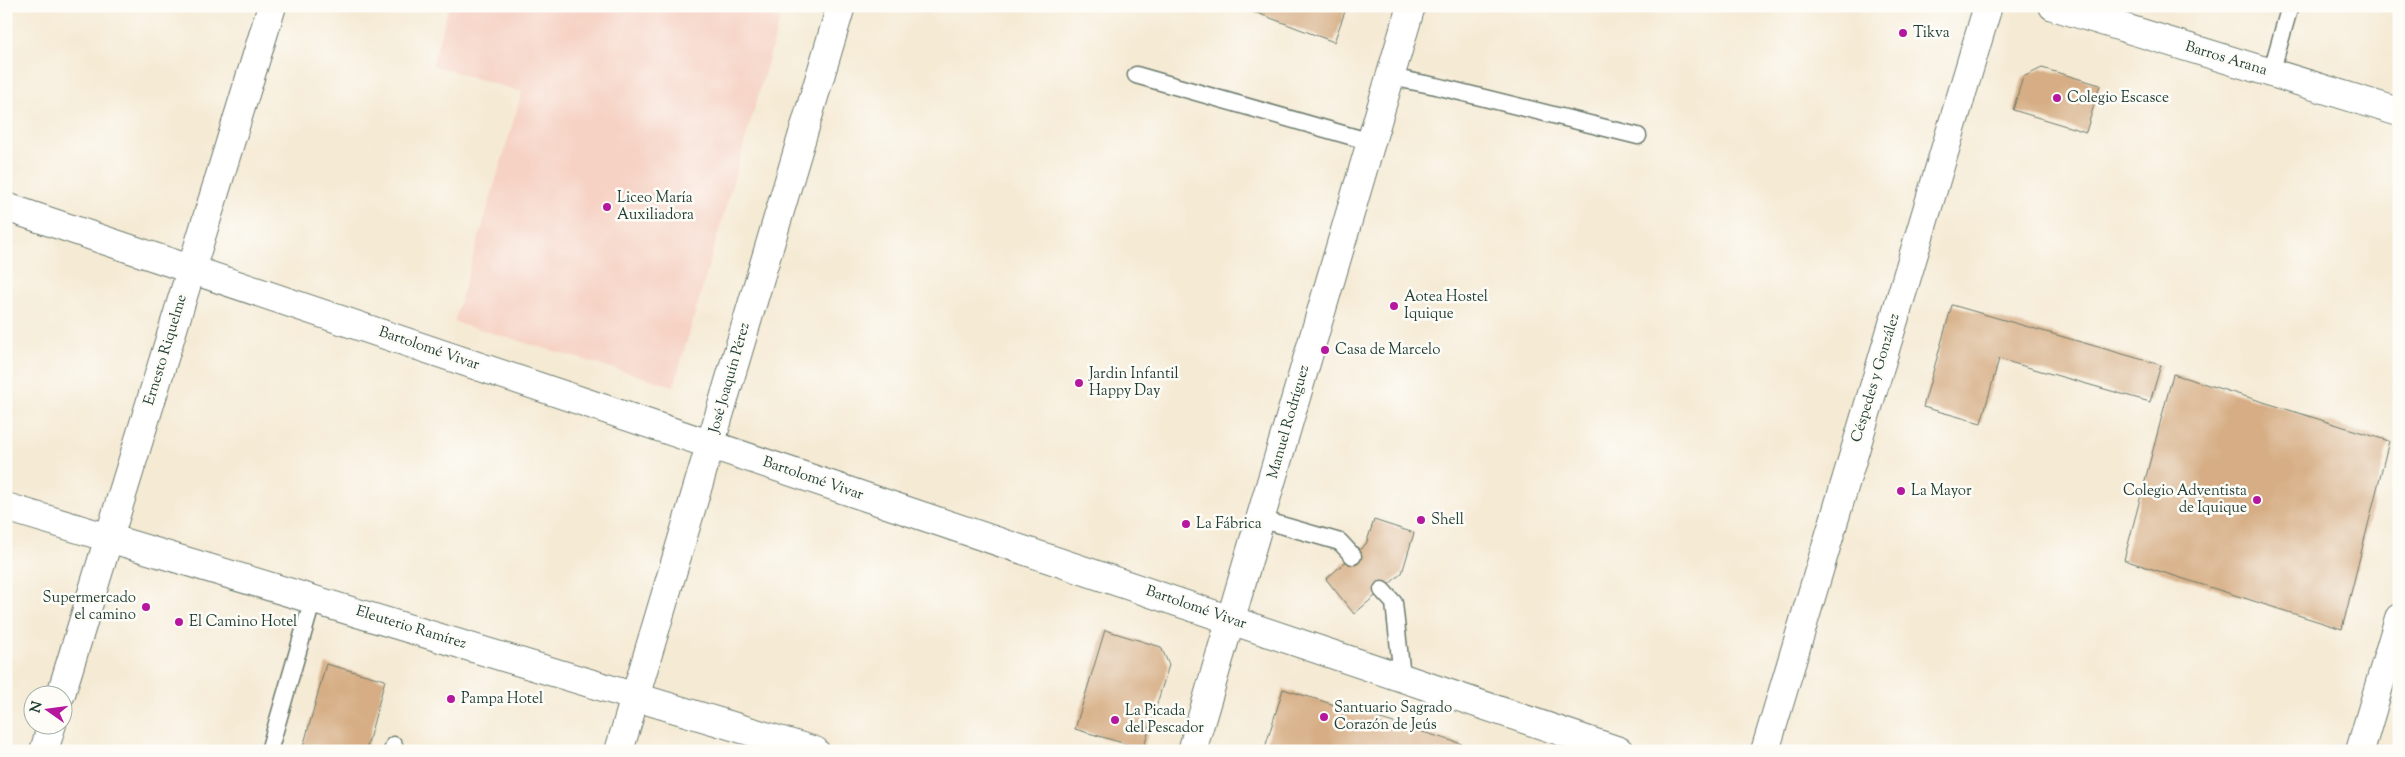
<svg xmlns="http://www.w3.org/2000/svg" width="2405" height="757" viewBox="0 0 2405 757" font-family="'Sorts Mill Goudy',serif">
<rect width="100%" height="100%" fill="#fdfcf7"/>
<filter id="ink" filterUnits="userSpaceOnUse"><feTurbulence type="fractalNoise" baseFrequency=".02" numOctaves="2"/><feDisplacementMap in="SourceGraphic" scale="10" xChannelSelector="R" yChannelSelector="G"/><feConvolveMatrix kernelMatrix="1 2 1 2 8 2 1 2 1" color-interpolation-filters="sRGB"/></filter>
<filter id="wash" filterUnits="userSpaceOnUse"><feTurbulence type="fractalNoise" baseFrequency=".0096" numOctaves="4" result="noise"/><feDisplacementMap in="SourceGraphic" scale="20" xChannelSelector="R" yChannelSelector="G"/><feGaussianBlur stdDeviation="1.12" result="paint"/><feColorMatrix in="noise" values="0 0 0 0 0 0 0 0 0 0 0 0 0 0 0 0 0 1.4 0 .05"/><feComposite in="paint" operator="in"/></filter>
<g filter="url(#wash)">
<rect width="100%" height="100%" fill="#f5ead4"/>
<path fill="#f6d2c4" d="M449 6H784L674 386 454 322 522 92 432 65Z"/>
<g id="blocks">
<g fill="#d6ad84">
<path d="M1245 6H1347L1334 42 1244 8Z"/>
<path d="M2042 68 2100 85 2086 132 2013 110 2023 77Z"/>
<path d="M1952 305 2161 365 2150 402 1999 359 1981 423 1923 407Z"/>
<path d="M2173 374 2389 441 2342 629 2124 560Z"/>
<path d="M1374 520 1414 533 1402 573 1354 614 1326 579 1366 544Z"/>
<path d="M1105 630 1161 647 1169 665 1143 749 1075 729Z"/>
<path d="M326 664 385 680 366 751H302Z"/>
<path d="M1283 689 1462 744 1460 751H1264Z"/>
</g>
</g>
</g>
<g filter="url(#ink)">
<use href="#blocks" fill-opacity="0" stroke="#6a7a6c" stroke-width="1"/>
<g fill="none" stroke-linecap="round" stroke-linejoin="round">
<defs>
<g id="lane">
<path d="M2271 73 2290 6"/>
<path d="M1136 75 1371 142"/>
<path d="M1390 77 1436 86 1638 136"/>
<path d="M1260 519 1340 542 1353 556"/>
<path d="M1382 590 1394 603 1402 677"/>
<path d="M269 751 313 599"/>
<path d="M392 751 394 745"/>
</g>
<g id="street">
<path d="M2053 6 2399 112"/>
<path d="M61 694 272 6"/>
<path d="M44 751 52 724"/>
<path d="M619 751 841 6"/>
<path d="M2360 751 2399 618"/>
</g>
<g id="secondary">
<path d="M6 207 1619 751"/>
<path d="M6 507 815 751"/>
<path d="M1192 751 1411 6"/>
<path d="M1765 751 1988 6"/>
</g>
</defs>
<use href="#lane" stroke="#6a7a6c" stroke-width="19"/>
<use href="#street" stroke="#6a7a6c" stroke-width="30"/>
<use href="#secondary" stroke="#6a7a6c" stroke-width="30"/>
<use href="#lane" stroke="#fff" stroke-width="16"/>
<use href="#street" stroke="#fff" stroke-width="28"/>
<use href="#secondary" stroke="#fff" stroke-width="28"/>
</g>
</g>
<g fill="#b5179e" stroke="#fdfcf7" stroke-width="2">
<circle cx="1903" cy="33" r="5"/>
<circle cx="2057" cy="98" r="5"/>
<circle cx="607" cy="207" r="5"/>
<circle cx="1394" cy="306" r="5"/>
<circle cx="1325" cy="350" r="5"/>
<circle cx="1079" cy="383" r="5"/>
<circle cx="1901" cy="491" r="5"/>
<circle cx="2257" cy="500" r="5"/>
<circle cx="1421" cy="520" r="5"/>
<circle cx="1186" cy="524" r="5"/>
<circle cx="146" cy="607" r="5"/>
<circle cx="179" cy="622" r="5"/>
<circle cx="451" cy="699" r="5"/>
<circle cx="1324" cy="717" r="5"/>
<circle cx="1115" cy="720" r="5"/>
</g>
<g text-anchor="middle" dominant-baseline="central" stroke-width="5" stroke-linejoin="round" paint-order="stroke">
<g font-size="15" fill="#1f3d34" stroke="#fdfcf7" text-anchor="start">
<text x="1913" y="33">Tikva</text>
<text x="2067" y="98">Colegio Escasce</text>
<text x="617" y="198">Liceo María<tspan x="617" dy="17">Auxiliadora</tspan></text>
<text x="1404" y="297">Aotea Hostel<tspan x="1404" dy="17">Iquique</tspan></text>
<text x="1335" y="350">Casa de Marcelo</text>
<text x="1089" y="374">Jardin Infantil<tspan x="1089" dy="17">Happy Day</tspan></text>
<text x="1911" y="491">La Mayor</text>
<text x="2247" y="491" text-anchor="end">Colegio Adventista<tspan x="2247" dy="17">de Iquique</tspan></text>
<text x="1431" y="520">Shell</text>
<text x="1196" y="524">La Fábrica</text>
<text x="136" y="598" text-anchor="end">Supermercado<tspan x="136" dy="17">el camino</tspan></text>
<text x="189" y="622">El Camino Hotel</text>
<text x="461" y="699">Pampa Hotel</text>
<text x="1334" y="708">Santuario Sagrado<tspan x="1334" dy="17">Corazón de Jeús</tspan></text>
<text x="1125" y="711">La Picada<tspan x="1125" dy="17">del Pescador</tspan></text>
</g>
<g font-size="15" fill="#1f3d34" stroke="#fdfcf7">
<text transform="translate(2226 59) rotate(17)">Barros Arana</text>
<text transform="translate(429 349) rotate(19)">Bartolomé Vivar</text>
<text transform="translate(166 350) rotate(-73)">Ernesto Riquelme</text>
<text transform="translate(730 378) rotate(-74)">José Joaquín Pérez</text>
<text transform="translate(1876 378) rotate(-73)">Céspedes y González</text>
<text transform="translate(1289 422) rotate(-74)">Manuel Rodríguez</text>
<text transform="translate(813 479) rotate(19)">Bartolomé Vivar</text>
<text transform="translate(1196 608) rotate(19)">Bartolomé Vivar</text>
<text transform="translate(411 628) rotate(17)">Eleuterio Ramírez</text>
</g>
</g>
<rect width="2405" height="757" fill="none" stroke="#fdfcf7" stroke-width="25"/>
<g transform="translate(48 710) rotate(284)"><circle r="24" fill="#fdfcf7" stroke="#a4b0a9"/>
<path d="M0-4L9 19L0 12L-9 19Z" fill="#b5179e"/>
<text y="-8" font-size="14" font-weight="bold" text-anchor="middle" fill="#1f3d34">N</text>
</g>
</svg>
